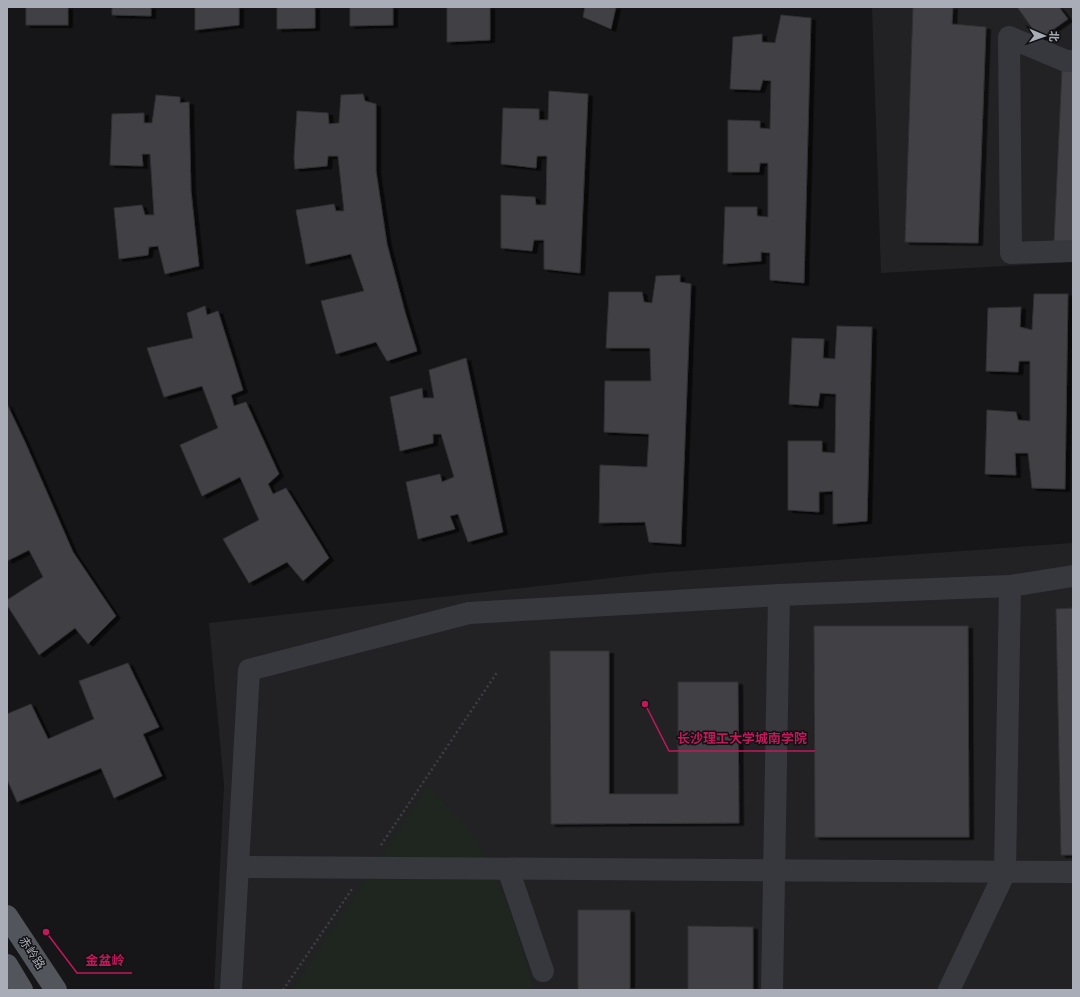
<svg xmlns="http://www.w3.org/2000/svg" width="1080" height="997" viewBox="0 0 1080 997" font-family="Roboto,'Noto Sans SC',sans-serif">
<defs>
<filter id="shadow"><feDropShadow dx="4.5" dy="2.5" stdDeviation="0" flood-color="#0009"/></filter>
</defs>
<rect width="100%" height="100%" fill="#161618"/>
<g fill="#222225">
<path d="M872 7H1073V262L881 273Z"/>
<path d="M1073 543V990H214L224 785 209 623 655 573Z"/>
</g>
<path fill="#1e261f" d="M428 786 476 839 509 907 530 975 533 988 526 990H292Z"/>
<g fill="#404145" stroke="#303034" filter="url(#shadow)">
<rect x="26" y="7" width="42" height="18"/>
<path d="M112 7H151V16L112 15Z"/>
<path d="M195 7H239V25L195 30Z"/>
<path d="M277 7H315V28L277 29Z"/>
<path d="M350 7H393V25L350 26Z"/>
<path d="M447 7H490V40L447 42Z"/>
<path d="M585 7H616L611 29 583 17Z"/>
<path d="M913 7H953L952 24 986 27 978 243 905 242Z"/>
<path d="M1017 7H1059L1068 19 1040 39Z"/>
<path d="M781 15 811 18 804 283 770 280V253L761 252V261L723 264 725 207H757V216L768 217V163H760L759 172H728V120L760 121V128L770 129 771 81 763 80 760 90 730 89 733 37 762 34V42L775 43Z"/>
<path d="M1062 70 1073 71V242H1054Z"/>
<path d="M549 91 588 94 580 273 544 269V240H534L532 251 501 248V195L535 197 536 205H546L547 156H537L536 168 501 164 503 108 539 109V120H548Z"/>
<path d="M363 94 365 101 376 104V171L387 244 405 312 417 351 387 361 376 342 336 354 321 301 364 291 351 254 306 264 296 210 334 204 336 211H344L338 156H328L327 166 295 169 294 158 297 111 328 113 329 124 339 123 341 95Z"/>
<path d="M156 95 180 97V103L189 102 191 191 199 266 165 274 158 246 149 247 148 255 119 259 114 208 142 205 145 215H154L150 154H142L143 166 110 165 112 114 144 113V123H152Z"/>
<path d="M680 275V282L691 284 681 544 649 542 645 522 599 523 600 465 647 467 649 434 604 432 605 381H651L650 348H606L609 292H642L644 302 652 303 656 276Z"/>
<path d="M1034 294H1068L1065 489 1032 488 1028 453H1015L1016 475 985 474 987 410 1016 412 1018 420 1030 421V361H1019L1018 372 986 371 988 308 1021 307 1020 327 1032 330Z"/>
<path d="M205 306 207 315 218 311 243 390 231 395 234 406 246 402 279 474 268 484 273 494 286 488 329 558 303 581 287 562 249 583 223 539 259 520 240 477 202 496 180 445 218 428 202 386 164 397 147 348 193 338 187 313Z"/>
<path d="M837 326 872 327 867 521 833 524V491L819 492V512L788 510V441H822V452L835 453 836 394 820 393 818 406 789 404 792 338 824 339 823 358 835 359Z"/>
<path d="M466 358 503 532 468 542 458 514 450 516 455 529 418 539 406 482 440 474 442 482 454 477 441 434H433V443L400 451 390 397 422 388 423 398H434L429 370Z"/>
<path d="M7 404 25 442 73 552 116 616 88 644 75 628 39 655 7 605V600L43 577 29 550 7 561Z"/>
<path d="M1073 608V855H1061L1056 609Z"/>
<path d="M814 626H968L969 837H815Z"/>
<path d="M550 651H609V794H678V682H738L739 823 551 824Z"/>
<path d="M128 663 159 727 143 734 162 776 114 798 101 768 17 802 7 779V714L31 704 48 739 94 719 79 681Z"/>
<path d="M578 910H630V989H688V926L753 927V990H578Z"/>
</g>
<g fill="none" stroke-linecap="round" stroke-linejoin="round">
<g stroke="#3d3f44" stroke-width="2.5" stroke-dasharray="2 3" stroke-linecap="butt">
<path d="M381 845 498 671"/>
<path d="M283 990 352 889"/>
</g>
<g stroke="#37383d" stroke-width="22">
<path d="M1073 61H1066L1009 37 1011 253 1073 251"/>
<path d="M238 867 1073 872"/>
<path d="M508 869 543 971"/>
<path d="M231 990 249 670 469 613 779 595 1010 586 1073 576"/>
<path d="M772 990 779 595"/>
<path d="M949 990 1005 872 1010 586"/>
</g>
<g stroke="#53555c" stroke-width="22">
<path d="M7 916 56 990"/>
<path d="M7 965 22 990"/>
</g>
</g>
<g text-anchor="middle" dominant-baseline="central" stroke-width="3" stroke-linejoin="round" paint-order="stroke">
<g font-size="12" fill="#a8adb8" stroke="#111113">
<text transform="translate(32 953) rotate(56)">赤岭路</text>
</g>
</g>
<path fill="none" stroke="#c2185b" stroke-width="1.5" d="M645 704L669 751H815M46 932L77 973H132"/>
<g fill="#c2185b" stroke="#111113" stroke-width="1.5">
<circle cx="645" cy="704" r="4"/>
<circle cx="46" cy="932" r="4"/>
</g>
<g font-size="13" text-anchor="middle" font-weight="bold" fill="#c2185b" stroke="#111113" stroke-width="3" stroke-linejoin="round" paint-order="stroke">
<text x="742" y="743">长沙理工大学城南学院</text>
<text x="105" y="965">金盆岭</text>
</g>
<rect width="1080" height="997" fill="none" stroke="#a8adb8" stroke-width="16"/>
<g transform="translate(1044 36) rotate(92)" stroke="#111113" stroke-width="3" paint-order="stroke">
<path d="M0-3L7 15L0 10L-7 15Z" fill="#a8adb8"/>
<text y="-6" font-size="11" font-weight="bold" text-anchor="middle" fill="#a8adb8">北</text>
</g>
</svg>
